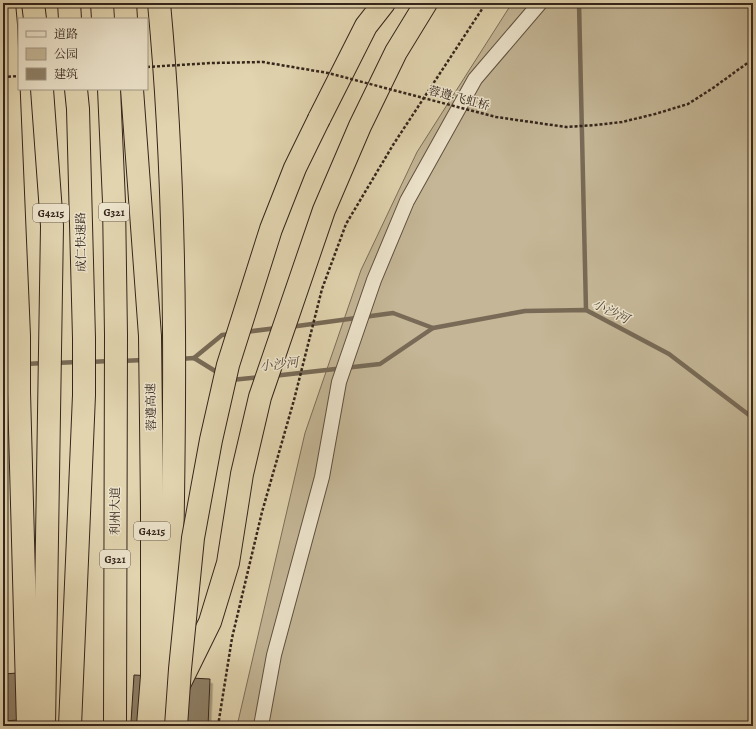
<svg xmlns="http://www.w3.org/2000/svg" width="756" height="729" viewBox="0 0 756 729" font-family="Alegreya,'Noto Serif SC',serif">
<defs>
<filter id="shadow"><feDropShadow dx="2.5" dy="4.5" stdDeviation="0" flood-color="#0004"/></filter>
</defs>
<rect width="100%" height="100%" fill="#e1d4af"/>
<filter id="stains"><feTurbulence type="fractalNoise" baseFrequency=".005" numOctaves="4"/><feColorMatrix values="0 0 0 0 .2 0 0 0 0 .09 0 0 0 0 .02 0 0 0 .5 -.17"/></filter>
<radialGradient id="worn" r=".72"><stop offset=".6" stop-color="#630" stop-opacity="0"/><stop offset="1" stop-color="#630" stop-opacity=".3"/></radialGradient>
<path fill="#c4b696" stroke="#7c6e58" d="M512 3H753V726H237L305 433 361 270 417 152Z"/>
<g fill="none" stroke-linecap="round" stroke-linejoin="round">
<g stroke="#786a56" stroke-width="4.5">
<path d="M579 3 586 310"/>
<path d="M290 327 393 313 433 328"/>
<path d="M245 332 277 328"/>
<path d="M194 358 222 335 231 334"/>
<path d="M179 359 194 358 220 374"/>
<path d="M121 361 144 360"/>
<path d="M89 362 110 361"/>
<path d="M55 363 78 362"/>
<path d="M26 364 44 363"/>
<path d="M3 374 13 370"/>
<path d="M273 376 380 364 433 328 525 311 586 310 669 354 753 418"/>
<path d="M231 380 260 377"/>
</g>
</g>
<g fill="#8e8068" stroke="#34251b" filter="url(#shadow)">
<path d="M32 672 35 719 3 721V674Z"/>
<path d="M134 675 210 679 208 726 131 722Z"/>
</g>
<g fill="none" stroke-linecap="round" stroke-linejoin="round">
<defs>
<path id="street" d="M261 726 274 655 322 477 339 382 374 280 407 201 475 79 540 3"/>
<g id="highway">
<path d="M4 3 6 25 19 336V392L28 726"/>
<path d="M33 3 35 19"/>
<path d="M69 3 70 19"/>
<path d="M102 3 103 19"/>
<path d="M125 3 126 19"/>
<path d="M159 3C181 237 174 472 169 706L164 726"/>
<path d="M42 89 52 226 44 726"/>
<path d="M109 89 114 202 116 335 115 726"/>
<path d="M132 89 150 336 152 507V676L148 726"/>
<path d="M319 119 366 26 384 3"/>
<path d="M179 685 210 622 228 563 242 474 260 397 324 210 360 126 396 52 426 3"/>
<path d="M70 726 84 395V338L78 109 76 89"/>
</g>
</defs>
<use href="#street" stroke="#5f5140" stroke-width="16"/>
<use href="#highway" stroke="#34251b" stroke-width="24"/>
<path stroke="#34251b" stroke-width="2.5" stroke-dasharray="3 2" stroke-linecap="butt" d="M218 726 232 638 262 512 294 400 322 289 346 224 393 145 486 3"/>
<use href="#street" stroke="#ece3cb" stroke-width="14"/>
<use href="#highway" stroke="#e1d4af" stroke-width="22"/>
<defs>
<path id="highway-bridge" d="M176 726 180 669 193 538 211 440 228 365 271 229 295 168 319 119"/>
</defs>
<use href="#highway-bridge" stroke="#34251b" stroke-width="24" stroke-linecap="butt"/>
<g stroke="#34251b" stroke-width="2.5" stroke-dasharray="3 2" stroke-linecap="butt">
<path d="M147 67 211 63 263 62 328 73 496 117 566 127 596 125 622 122 655 114 688 104 713 88 753 59"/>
<path d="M3 77 19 76"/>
</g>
<use href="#highway-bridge" stroke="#e1d4af" stroke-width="22"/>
</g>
<g text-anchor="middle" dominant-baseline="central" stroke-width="3" stroke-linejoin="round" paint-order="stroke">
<g fill="#ece3cb" stroke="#6b5e50" stroke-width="1">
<rect x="99" y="203" width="30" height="18" rx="3"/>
<rect x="33" y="204" width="36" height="18" rx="3"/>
<rect x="134" y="522" width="36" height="18" rx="3"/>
<rect x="100" y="550" width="30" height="18" rx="3"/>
</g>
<g font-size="11" font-weight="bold" fill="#34251b">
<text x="114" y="212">G321</text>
<text x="51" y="213">G4215</text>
<text x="152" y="531">G4215</text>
<text x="115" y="559">G321</text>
</g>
<g font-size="12" fill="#34251b" stroke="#ece3cb">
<text transform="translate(459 98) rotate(15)">蓉遵·飞虹桥</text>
<text transform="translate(81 242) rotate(-91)">成仁快速路</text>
<text transform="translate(151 407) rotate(-91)">蓉遵高速</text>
<text transform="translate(115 511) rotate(-90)">利州大道</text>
</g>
<g font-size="13" font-style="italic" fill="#564838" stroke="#ece3cb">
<text transform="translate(611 311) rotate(26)">小沙河</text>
<text transform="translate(279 364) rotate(-6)">小沙河</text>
</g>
</g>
<rect width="756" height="729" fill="none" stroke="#e1d4af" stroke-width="16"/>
<rect x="4" y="4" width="748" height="721" fill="none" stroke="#34251b" stroke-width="2"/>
<rect x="8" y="8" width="740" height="713" fill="none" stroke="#34251b"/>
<rect x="18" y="18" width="130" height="72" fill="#ece3cb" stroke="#a29785"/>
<rect x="26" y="31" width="20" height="6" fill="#ece3cb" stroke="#a29785"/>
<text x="54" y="38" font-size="12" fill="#34251b">道路</text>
<rect x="26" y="48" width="20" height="12" fill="#c4b696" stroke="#a29785"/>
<text x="54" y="58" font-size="12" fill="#34251b">公园</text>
<rect x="26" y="68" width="20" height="12" fill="#8e8068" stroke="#a29785"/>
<text x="54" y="78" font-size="12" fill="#34251b">建筑</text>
<rect width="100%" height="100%" filter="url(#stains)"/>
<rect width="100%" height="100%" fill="url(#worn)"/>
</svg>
